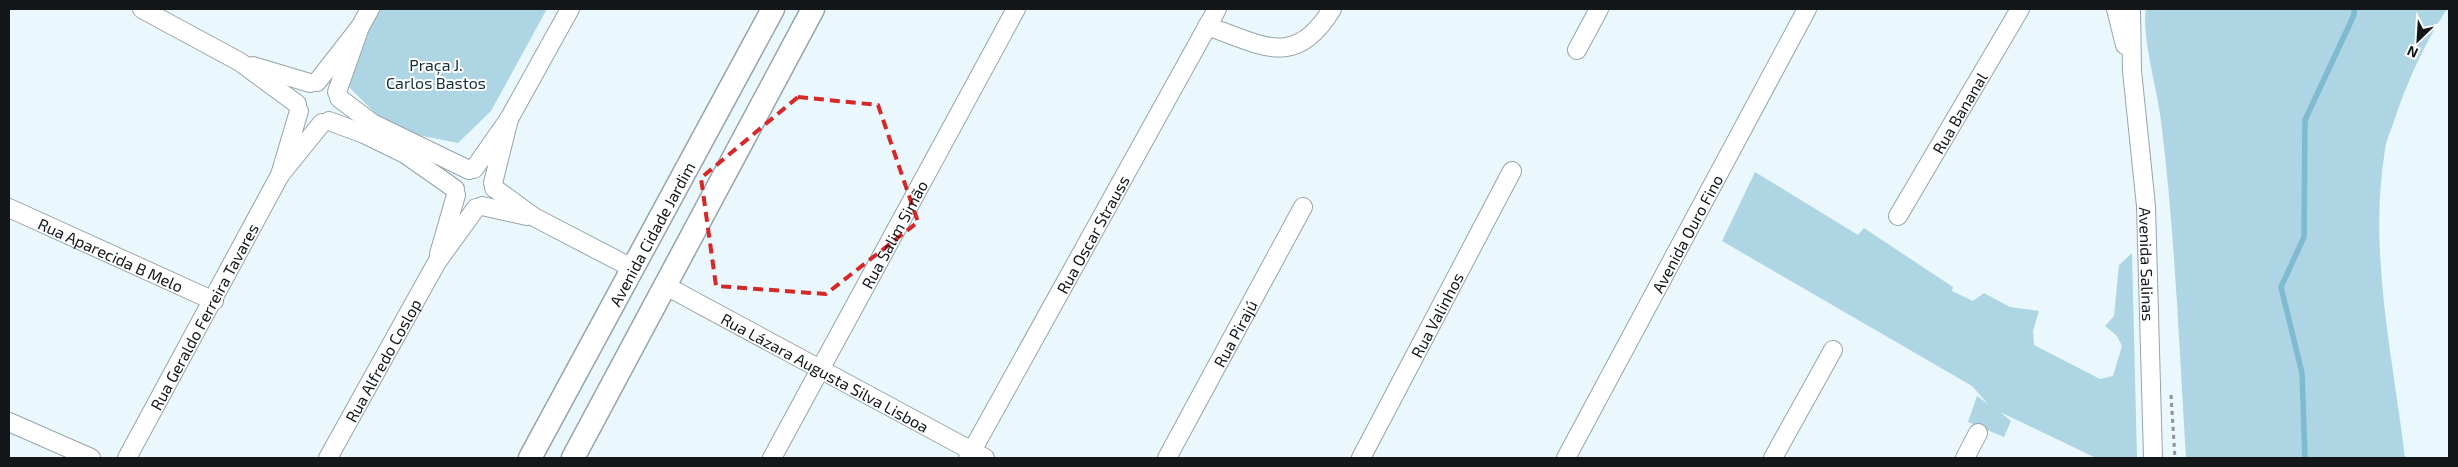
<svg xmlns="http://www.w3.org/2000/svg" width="2458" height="467" viewBox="0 0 2458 467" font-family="'Exo 2',sans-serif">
<rect width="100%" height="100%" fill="#eaf8fe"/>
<g fill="#aed5e3">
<path d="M377 9H547L491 111 458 143 413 134 376 114 343 81Z"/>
<path d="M2146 9H2447C2424 44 2407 82 2394 121 2391 131 2386 140 2385 150 2368 253 2393 356 2405 458H2186C2179 346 2175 233 2161 121 2158 93 2141 34 2146 9Z"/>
<path d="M1755 172 1858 235 1864 228 1953 287 1952 291 1973 301 1984 293 2010 307 2039 311 2033 331 2034 345 2100 379 2113 376 2122 346 2117 336 2105 326 2114 316 2119 265 2132 253 2137 458H2096L2000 412 2011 421 2004 437 1968 422 1977 396 1988 404 1972 386 1722 241Z"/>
</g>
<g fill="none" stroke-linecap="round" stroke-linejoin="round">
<path stroke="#7ebad0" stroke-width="5.5" d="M2305 458 2302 373 2281 287 2304 237 2305 120 2354 15V9"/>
<defs>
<g id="minor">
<path d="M142 9 240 62 297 104"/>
<path d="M2116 9 2125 45"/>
<path id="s1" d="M2131 9 2132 71 2146 206 2153 458"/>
<path d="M1207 26C1262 45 1295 70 1332 9"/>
<path d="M360 27 370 9"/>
<path d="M1577 50 1599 9"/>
<path d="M253 66 310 83"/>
<path d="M317 82 360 27 337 92"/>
<path d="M339 98 372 123 469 170"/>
<path d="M299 111 280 175 322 123"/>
<path d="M509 119 570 9"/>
<path d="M329 121 364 134 405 154 455 189"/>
<path d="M474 169 509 119 493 183"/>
<path d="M494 188 534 217 634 269"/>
<path d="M482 206 527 216"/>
<path id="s2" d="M9 208 214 301"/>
<path id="s3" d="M1898 216 2020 9"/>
<path d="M439 254 456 195"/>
<path id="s4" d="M666 286 985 458"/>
<path d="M9 422 91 458"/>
<path id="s5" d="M127 458 280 175"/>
<path id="s6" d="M328 458 437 262 476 208"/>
<path id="s7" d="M772 458 1016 9"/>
<path id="s8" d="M968 458 1217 9"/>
<path id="s9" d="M1167 458 1303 207"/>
<path id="s10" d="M1361 458 1512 171"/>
<path id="s11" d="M1566 458 1807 9"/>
<path d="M1773 458 1833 350"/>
<path d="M1965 458 1978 433"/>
</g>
<g id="major">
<path id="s12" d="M530 458 773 9"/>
<path d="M573 458 813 9"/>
</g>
</defs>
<use href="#minor" stroke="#97a4a9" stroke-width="20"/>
<use href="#major" stroke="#97a4a9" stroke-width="25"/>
<path stroke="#8a9397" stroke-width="3" stroke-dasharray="4 4" stroke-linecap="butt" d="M2171 395 2175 458"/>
<use href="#minor" stroke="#fff" stroke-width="18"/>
<use href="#major" stroke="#fff" stroke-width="22"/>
</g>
<path fill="none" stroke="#d62828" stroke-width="4" stroke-dasharray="10 6" stroke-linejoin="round" d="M798 97 878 105 918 222 826 294 716 286 701 178Z"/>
<g text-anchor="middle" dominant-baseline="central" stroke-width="4" stroke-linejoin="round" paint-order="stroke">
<g font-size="16" fill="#12303a" stroke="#fff">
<text x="436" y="64">Praça J.<tspan x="436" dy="18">Carlos Bastos</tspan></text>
</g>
<g font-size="16" fill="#131719" stroke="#fff">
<text stroke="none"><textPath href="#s3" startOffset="120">Rua Bananal</textPath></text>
<text stroke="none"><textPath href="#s8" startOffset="256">Rua Oscar Strauss</textPath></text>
<text stroke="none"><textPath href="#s12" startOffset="255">Avenida Cidade Jardim</textPath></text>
<text stroke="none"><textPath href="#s7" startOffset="255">Rua Salim Simão</textPath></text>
<text stroke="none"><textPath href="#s11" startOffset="255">Avenida Ouro Fino</textPath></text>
<text stroke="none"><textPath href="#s2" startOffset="112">Rua Aparecida B Melo</textPath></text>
<text stroke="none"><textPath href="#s1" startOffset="256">Avenida Salinas</textPath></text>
<text stroke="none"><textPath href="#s10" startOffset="162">Rua Valinhos</textPath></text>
<text stroke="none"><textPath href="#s5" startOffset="161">Rua Geraldo Ferreira Tavares</textPath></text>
<text stroke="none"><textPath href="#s9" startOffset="142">Rua Pirajú</textPath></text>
<text stroke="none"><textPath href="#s6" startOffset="112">Rua Alfredo Coslop</textPath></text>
<text stroke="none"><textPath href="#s4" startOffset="181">Rua Lázara Augusta Silva Lisboa</textPath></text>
</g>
</g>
<rect width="2458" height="467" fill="none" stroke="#131719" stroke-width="20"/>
<g transform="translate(2418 40) rotate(205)" stroke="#ffffff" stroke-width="4" paint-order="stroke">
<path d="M0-4L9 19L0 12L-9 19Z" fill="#131719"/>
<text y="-8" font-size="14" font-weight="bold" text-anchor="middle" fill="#131719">N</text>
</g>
</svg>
